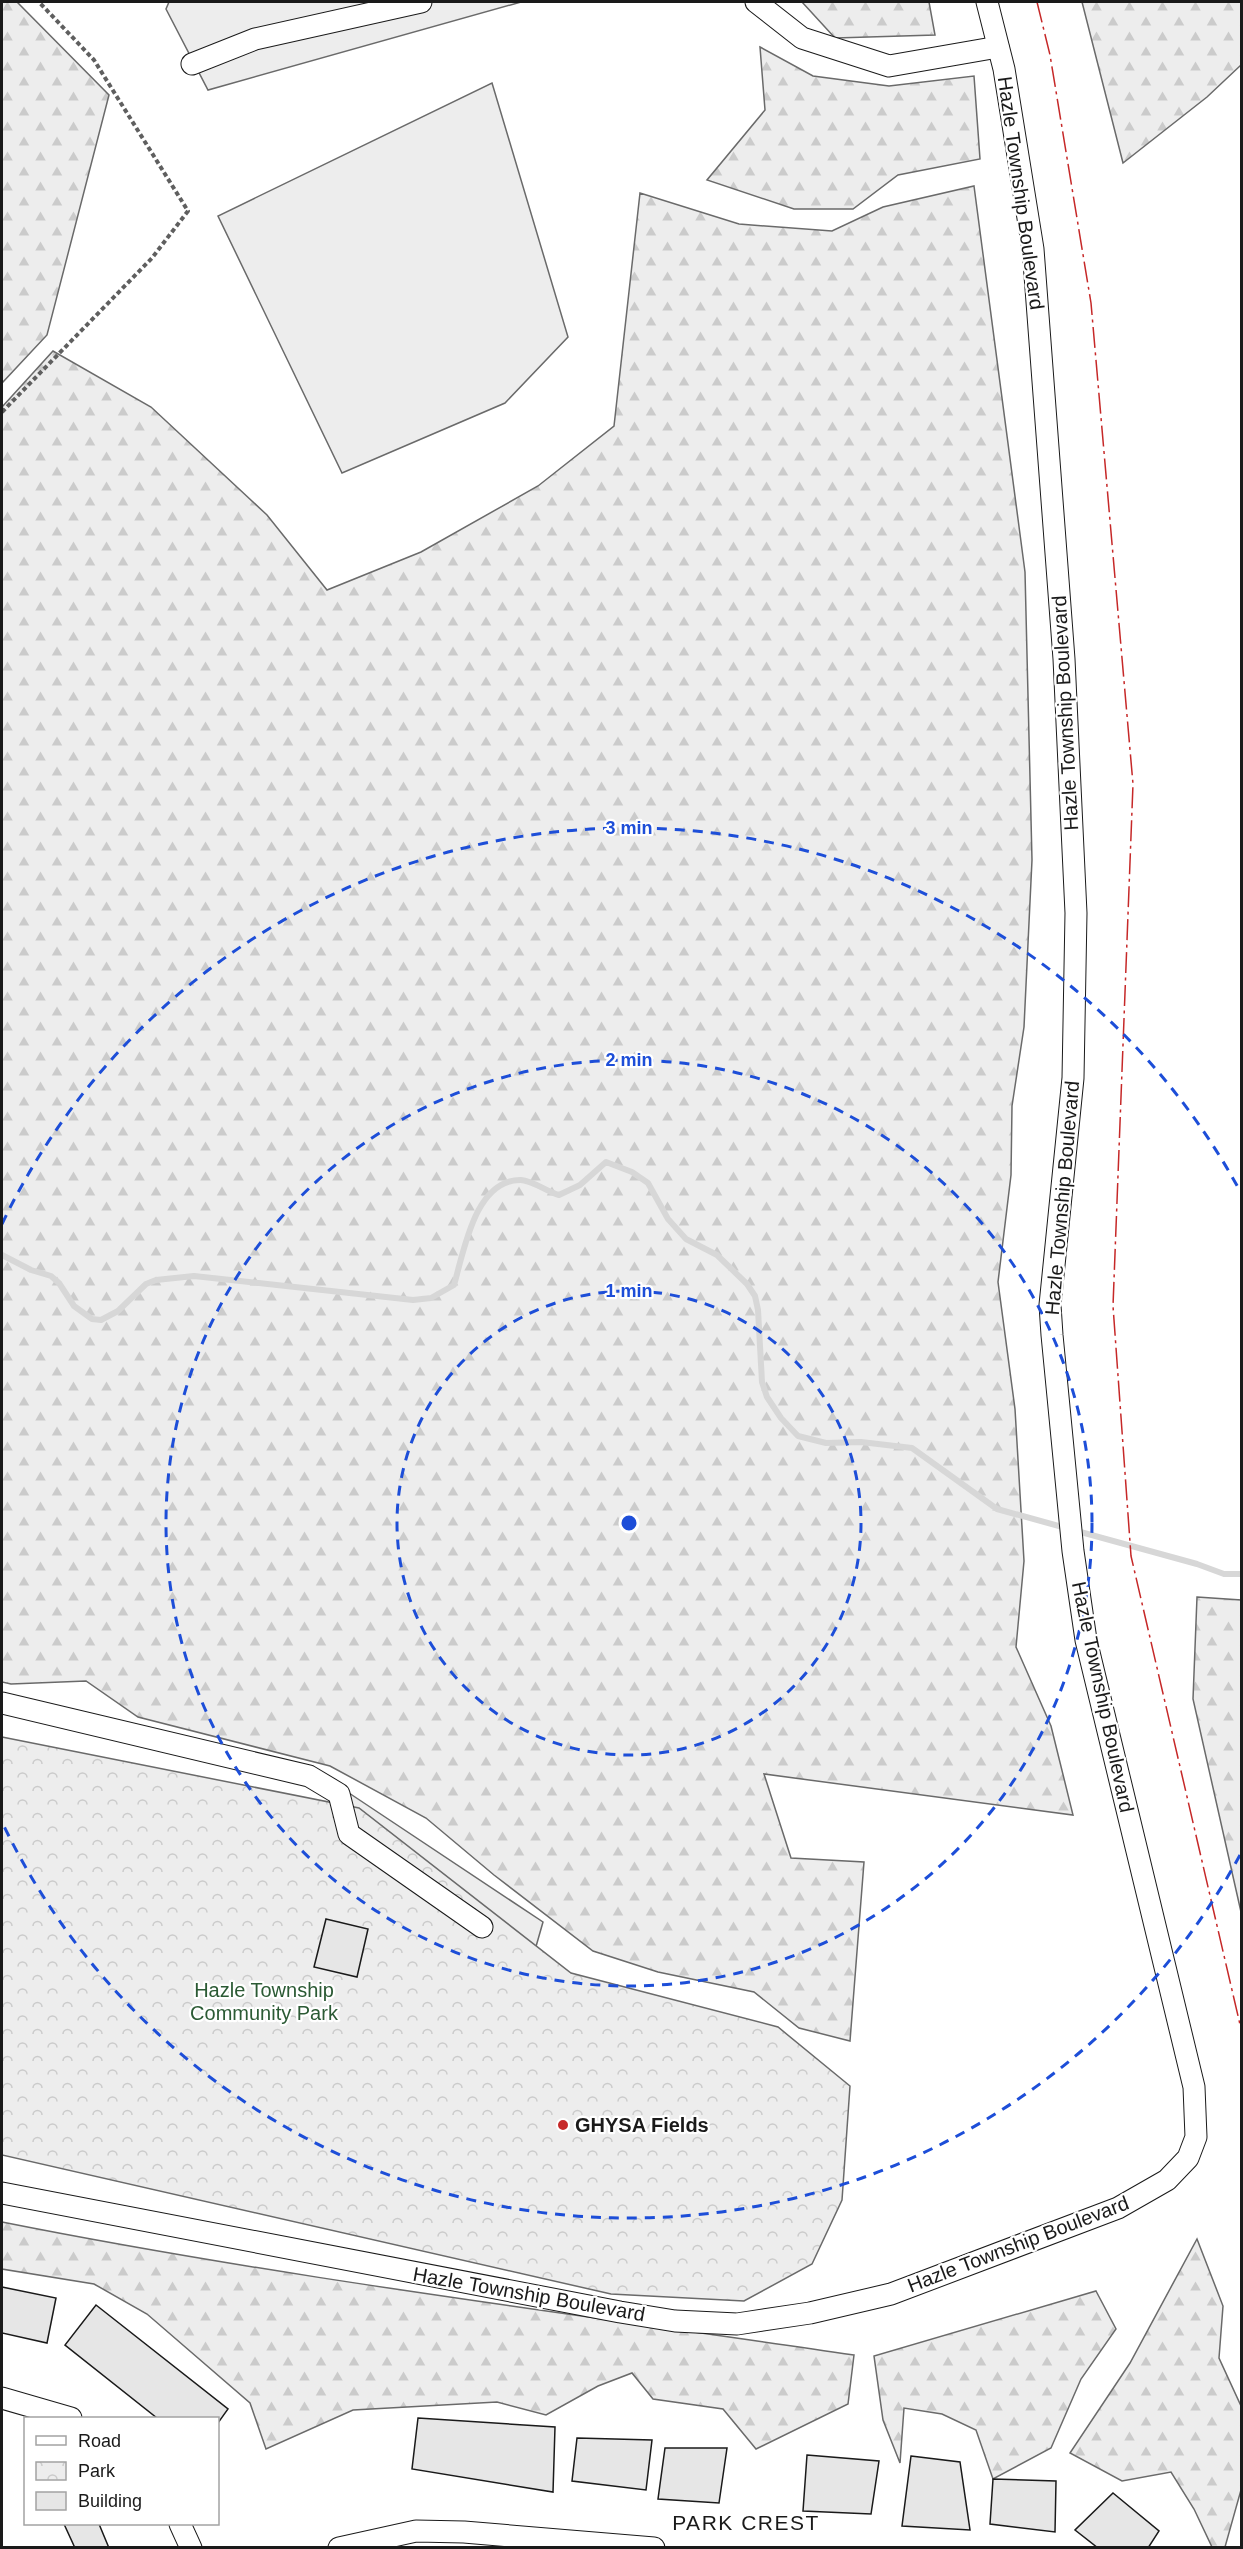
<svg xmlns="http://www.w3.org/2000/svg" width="1243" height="2549" viewBox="0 0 1243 2549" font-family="Arial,sans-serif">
<defs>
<pattern id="forest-firs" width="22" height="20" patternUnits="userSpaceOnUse" patternTransform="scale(1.5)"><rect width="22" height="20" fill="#ededed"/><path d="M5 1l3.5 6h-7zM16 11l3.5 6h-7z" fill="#cbcbcb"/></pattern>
<pattern id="park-crowns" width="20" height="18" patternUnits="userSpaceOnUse" patternTransform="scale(1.5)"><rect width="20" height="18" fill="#ededed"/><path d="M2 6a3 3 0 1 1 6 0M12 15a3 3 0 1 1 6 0" fill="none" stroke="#cbcbcb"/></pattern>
</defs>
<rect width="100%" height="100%" fill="#fff"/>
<g fill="#ededed" stroke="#6a6a6a" stroke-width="1.5">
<path d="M169 2H521L208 90 166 9Z"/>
<path d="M492 83 568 337 505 403 342 473 218 216Z"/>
<path d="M349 1793 543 1922 531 1964 319 1909Z"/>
</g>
<g fill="url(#forest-firs)" stroke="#6a6a6a" stroke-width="1.5">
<path d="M2 2H17L109 95 47 335 2 383Z"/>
<path d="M802 2H929L935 35 835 38Z"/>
<path d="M1082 2H1241V65L1207 97 1123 163Z"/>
<path d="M760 47 813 76 889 86 974 76 980 159 898 175 853 209H794L707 180 765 110Z"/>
<path d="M974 186 1025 572 1032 860 1024 1027 1012 1106 1011 1175 998 1282 1015 1409 1024 1561 1016 1647 1051 1726 1073 1815 764 1774 791 1858 864 1862 850 2041 799 2028 754 1992 658 1972 593 1951 494 1875 426 1818 330 1766 138 1717 86 1681 11 1684 2 1682V407L53 351 151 407 267 515 327 590 421 552 538 486 614 426 640 193 739 224 832 231 883 207Z"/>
<path d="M1197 1597 1241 1600V1912L1193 1699Z"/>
<path d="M2 2222C283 2278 570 2313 854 2355L848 2404 756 2449 723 2409 653 2399 632 2373 598 2386 546 2415 497 2402 353 2410 266 2449 250 2403 147 2314 94 2284 2 2269Z"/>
<path d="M1197 2239 1223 2306 1219 2358 1241 2406V2490L1225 2547H1212L1194 2509 1171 2472 1122 2481 1070 2453 1130 2363Z"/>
<path d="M1096 2291 1116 2329 1081 2379 1051 2448 993 2479 976 2430 942 2414 904 2408 900 2463 883 2420 874 2356Z"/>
</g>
<path fill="url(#park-crowns)" stroke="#6a6a6a" stroke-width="1.5" d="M2 1737 359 1808 571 1973 778 2027 850 2086 842 2200 812 2264 744 2301 611 2294 2 2155Z"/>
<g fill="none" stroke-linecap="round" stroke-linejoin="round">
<path stroke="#d7d7d7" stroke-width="6" d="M2 1255 31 1270 51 1276 59 1283 74 1306 92 1319 101 1320 118 1311 146 1284 156 1280 194 1276 413 1300 431 1298 454 1285C464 1251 475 1179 521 1180 534 1181 547 1192 559 1195L580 1185 606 1162 632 1172 648 1183 668 1219 686 1239 717 1255 747 1284 755 1296 758 1310 762 1382 767 1397 781 1418 798 1436 826 1443 861 1442 912 1448 997 1509 1197 1564 1224 1574H1242"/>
</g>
<g fill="#e6e6e6" stroke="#1a1a1a" stroke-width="1.5">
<path d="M326 1919 368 1929 357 1977 314 1967Z"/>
<path d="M2 2287 56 2298 47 2343 2 2333Z"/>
<path d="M96 2305 228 2409 218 2423V2418H157L65 2345Z"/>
<path d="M418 2418 555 2427 553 2492 412 2469Z"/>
<path d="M577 2438 652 2440 646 2490 572 2481Z"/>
<path d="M665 2448H727L719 2503 658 2499Z"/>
<path d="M807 2455 879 2461 871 2514 803 2511Z"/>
<path d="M911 2456 960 2462 970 2530 902 2526Z"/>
<path d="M993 2479 1056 2481 1055 2532 990 2524Z"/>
<path d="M1113 2493 1159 2531 1148 2548H1098L1075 2530Z"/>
<path d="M64 2524H99L109 2548H75Z"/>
</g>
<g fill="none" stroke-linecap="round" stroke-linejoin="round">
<defs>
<g id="minor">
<path d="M756 2 802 38 889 66 998 47"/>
<path d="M192 64 255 39 421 2"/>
<path d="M2 1703 309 1776 339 1794 349 1834 482 1927"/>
<path d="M2 2193 620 2312 675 2321 737 2324 810 2313 891 2294 1118 2208 1167 2180 1188 2158 1196 2137 1194 2087 1086 1640 1073 1551 1052 1335 1050 1305 1073 1078 1076 913 1064 659 1033 249 1004 69 987 2"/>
<path d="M2 2398 71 2418"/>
<path d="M180 2524 191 2548"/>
<path d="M339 2548 416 2531 464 2532 654 2548"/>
</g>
</defs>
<use href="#minor" stroke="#1a1a1a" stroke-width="23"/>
<path stroke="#5f5f5f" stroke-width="4" stroke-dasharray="4.5 3" stroke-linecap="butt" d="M2 412 152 258 188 211 94 60 39 2"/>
<use href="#minor" stroke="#fff" stroke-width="21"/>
<path stroke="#c62828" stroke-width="1.5" stroke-dasharray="21 4.5 3 4.5" stroke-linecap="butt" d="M1037 2 1050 55 1091 303 1133 784 1113 1306 1131 1556 1242 2033"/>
</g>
<g fill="none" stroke="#1d4ed8" stroke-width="3" stroke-dasharray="10 8">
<circle cx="629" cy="1523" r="232"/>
<circle cx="629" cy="1523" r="463"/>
<path d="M1240 1855A695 695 0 0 1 2 1822M2 1224A695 695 0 0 1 1240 1191"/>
</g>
<circle fill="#c62828" stroke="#fff" stroke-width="2" cx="563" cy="2125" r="6"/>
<g text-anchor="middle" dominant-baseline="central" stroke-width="4.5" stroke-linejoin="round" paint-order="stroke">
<g font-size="20" fill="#1a1a1a" stroke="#fff">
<text transform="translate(1021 193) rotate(82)">Hazle Township Boulevard</text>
<text transform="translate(1065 713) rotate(-93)">Hazle Township Boulevard</text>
<text transform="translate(1062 1198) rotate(-85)">Hazle Township Boulevard</text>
<text transform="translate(1103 1697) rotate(78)">Hazle Township Boulevard</text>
<text transform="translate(1018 2244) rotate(-21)">Hazle Township Boulevard</text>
<text transform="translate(529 2294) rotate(10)">Hazle Township Boulevard</text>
</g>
<g font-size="20" fill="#2b5a34" stroke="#fff">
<text x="264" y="1990">Hazle Township<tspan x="264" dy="23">Community Park</tspan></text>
</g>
<g font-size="20" font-weight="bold" fill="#1a1a1a" stroke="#fff" text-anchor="start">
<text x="575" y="2125">GHYSA Fields</text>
</g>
<g font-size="21" letter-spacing="1.5" fill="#1a1a1a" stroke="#fff">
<text x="746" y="2522">PARK CREST</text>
</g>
</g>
<circle cx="629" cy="1523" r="9" fill="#1d4ed8" stroke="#fff" stroke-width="3"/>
<g font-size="18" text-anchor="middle" font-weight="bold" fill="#1d4ed8" stroke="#fff" stroke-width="4.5" stroke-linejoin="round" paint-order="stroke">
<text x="629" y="834">3 min</text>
<text x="629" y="1066">2 min</text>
<text x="629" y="1297">1 min</text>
</g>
<rect width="1243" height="2549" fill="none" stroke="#1a1a1a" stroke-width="6"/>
<rect x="24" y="2417" width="195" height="108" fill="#ffffff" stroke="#a3a3a3" stroke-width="1.5"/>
<rect x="36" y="2436" width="30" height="9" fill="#ffffff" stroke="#a3a3a3" stroke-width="1.5"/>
<text x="78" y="2447" font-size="18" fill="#1a1a1a">Road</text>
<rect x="36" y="2462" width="30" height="18" fill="url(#park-crowns)" stroke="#a3a3a3" stroke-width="1.5"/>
<text x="78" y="2477" font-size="18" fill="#1a1a1a">Park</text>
<rect x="36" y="2492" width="30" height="18" fill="#e6e6e6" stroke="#a3a3a3" stroke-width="1.5"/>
<text x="78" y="2507" font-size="18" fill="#1a1a1a">Building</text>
</svg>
